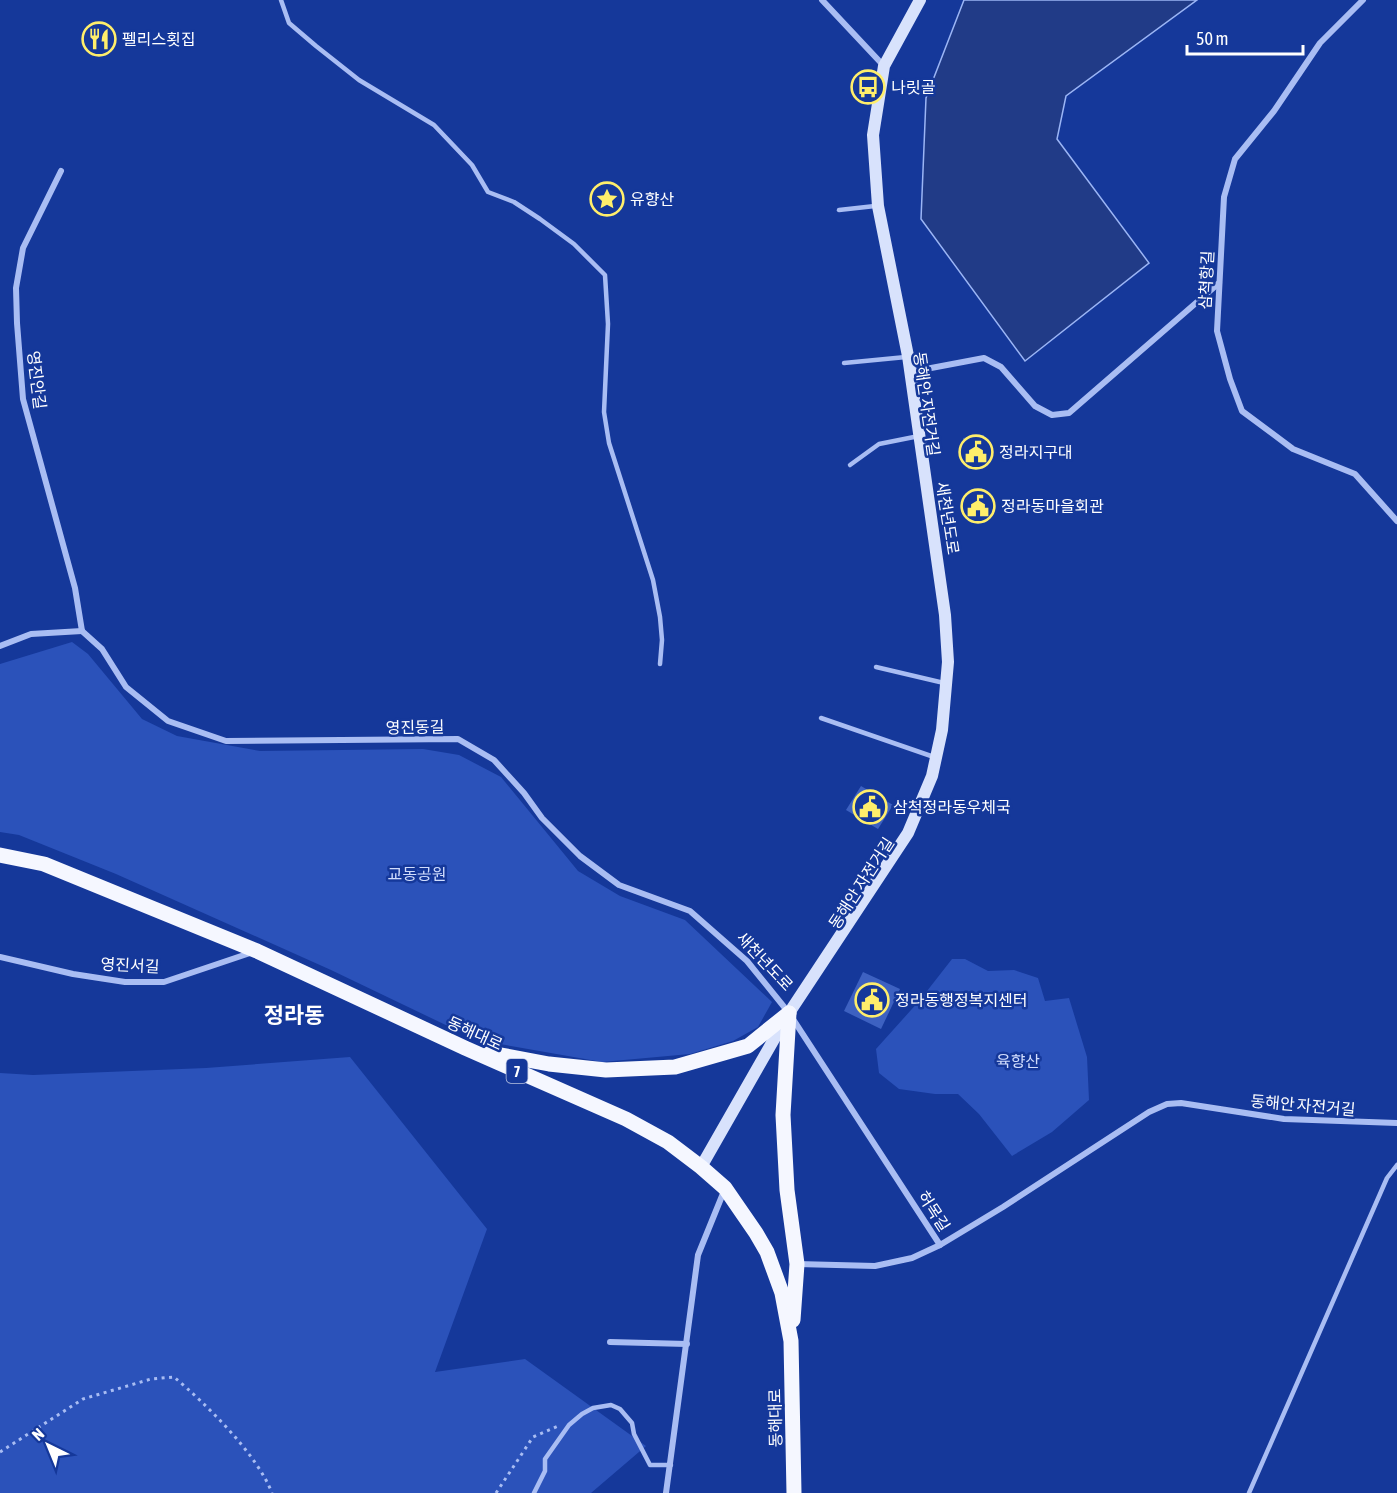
<svg xmlns="http://www.w3.org/2000/svg" width="1397" height="1493" viewBox="0 0 1397 1493" font-family="'Asap Condensed','Noto Sans KR',sans-serif">
<rect width="100%" height="100%" fill="#15389a"/>
<g fill="#2b52ba">
<path d="M72 642 88 654 142 719 177 736 260 751 423 749 459 755 501 777 578 871 620 896 685 920 772 1002 758 1027 733 1041 690 1054 602 1062 477 1040 331 970 116 874 19 835 0 832V664Z"/>
<path d="M952 959H965L988 971 1014 970 1038 978 1045 1001 1069 998 1087 1057 1089 1100 1052 1132 1012 1156 979 1114 958 1094H935L899 1089 879 1073 876 1049 920 1000Z"/>
<path d="M350 1057 487 1229 435 1372 525 1359 646 1446 591 1493H0V1073L33 1075 206 1068Z"/>
</g>
<path fill="#213b87" stroke="#9bb5f5" stroke-width="1.5" d="M964 0H1197L1066 96 1057 139 1149 263 1025 361 921 219 926 98Z"/>
<g fill="#3d61c1">
<path d="M984 435 988 466 968 469 963 438Z"/>
<path d="M861 786 893 805 878 829 846 810Z"/>
<path d="M863 972 900 989 881 1029 844 1011Z"/>
</g>
<g fill="none" stroke-linecap="round" stroke-linejoin="round">
<g stroke="#a9bdf3" stroke-width="3" stroke-dasharray="3 4.5" stroke-linecap="butt">
<path d="M0 1452 83 1399 151 1379 174 1377C206 1404 257 1454 272 1493"/>
<path d="M496 1493 533 1437 558 1426"/>
</g>
<g stroke="#a9bdf3" stroke-width="4.5">
<path d="M281 0 289 23 316 46 359 80 434 125 472 165 488 192 514 202 540 219 574 244 605 275 608 324 604 412 609 443 653 580 660 617 662 640 660 664"/>
<path d="M839 210 875 206"/>
<path d="M844 363 906 357"/>
<path d="M850 465 879 444 919 436"/>
<path d="M876 667 944 683"/>
<path d="M821 718 934 757"/>
<path d="M534 1493 545 1471V1459L569 1425 582 1414 593 1408 611 1405 620 1409 632 1423 634 1434 650 1465H671"/>
<path d="M1249 1493 1387 1178 1397 1165"/>
</g>
<g stroke="#a9bdf3" stroke-width="6">
<path d="M822 0 883 65"/>
<path d="M1363 0 1320 43 1274 111 1235 159 1224 197 1217 331 1230 379 1242 411 1293 449 1355 474 1397 521"/>
<path d="M61 171 23 248 16 288 17 323 23 399 75 588 82 631"/>
<path d="M910 372 984 358 1001 367 1035 406 1052 415 1069 413 1219 283"/>
<path d="M82 631 102 649 126 687 168 721 226 741 458 739 494 760 524 793 542 818 580 856 619 885 690 911 747 961 789 1013 940 1245 1003 1207 1149 1112 1167 1104 1181 1103 1284 1119 1397 1123"/>
<path d="M0 646 31 634 82 631"/>
<path d="M0 957 73 974 125 982H164L253 952"/>
<path d="M797 1264 875 1266 912 1258 940 1245"/>
<path d="M610 1342 687 1344"/>
<path d="M666 1493 698 1255 724 1191"/>
</g>
<path stroke="#d8e2fc" stroke-width="12" d="M701 1167 789 1013 908 833 932 776 942 730 948 662 945 615 908 356 878 206 873 135 884 66 920 0"/>
<g stroke="#f5f7ff" stroke-width="15">
<path d="M0 855 44 864 257 951 465 1048 626 1119 668 1142 701 1167 725 1188 756 1233 767 1252 782 1293 791 1341 794 1493"/>
<path d="M789 1013 783 1115 787 1190 797 1264 793 1320"/>
<path d="M490 1053 549 1064 606 1070 675 1067 748 1046 789 1013"/>
</g>
</g>
<defs>
<symbol id="restaurant-ring" viewBox="-11 -11 22 22"><circle r="9.5" fill="#15389a" stroke="#ffee6b" stroke-width="1.5"/><path d="M-5-6h1v4h1v-4h1v4h1v-4h1v5L-1.5 .5V6h-2V.5L-5-1ZM5-6V6H3V1.5H1.5Q1.5-4 5-6Z" fill="#ffee6b"/></symbol>
<symbol id="bus-ring" viewBox="-11 -11 22 22"><circle r="9.5" fill="#15389a" stroke="#ffee6b" stroke-width="1.5"/><path d="M-5-6H5V4H4V6H2V4H-2V6H-4V4H-5ZM-3.5-4V0h7V-4ZM-3.5 1.2v1.5H-2V1.2ZM2 1.2v1.5H3.5V1.2Z" fill="#ffee6b"/></symbol>
<symbol id="sight-ring" viewBox="-11 -11 22 22"><circle r="9.5" fill="#15389a" stroke="#ffee6b" stroke-width="1.5"/><path d="M0-6L1.8-2.2L6-1.7L2.9 1.2L3.7 5.4L0 3.3L-3.7 5.4L-2.9 1.2L-6-1.7L-1.8-2.2Z" fill="#ffee6b"/></symbol>
<symbol id="civic-ring" viewBox="-11 -11 22 22"><circle r="9.5" fill="#15389a" stroke="#ffee6b" stroke-width="1.5"/><path d="M-.6-6.5H3V-4.5H.6V-3L4-1V1h2V6H-6V1h2V-1L-.6-3ZM-1.2 2.5V6h2.4V2.5Z" fill="#ffee6b"/></symbol>
</defs>
<g fill-rule="evenodd">
<use href="#restaurant-ring" x="80" y="20" width="38" height="38"/>
<use href="#bus-ring" x="849" y="68" width="38" height="38"/>
<use href="#sight-ring" x="588" y="180" width="38" height="38"/>
<use href="#civic-ring" x="957" y="433" width="38" height="38"/>
<use href="#civic-ring" x="959" y="487" width="38" height="38"/>
<use href="#civic-ring" x="851" y="788" width="38" height="38"/>
<use href="#civic-ring" x="853" y="981" width="38" height="38"/>
</g>
<g text-anchor="middle" dominant-baseline="central" stroke-width="5" stroke-linejoin="round" paint-order="stroke">
<rect fill="#15389a" stroke="#b9c3e1" stroke-width="1.5" x="506.5" y="1059" width="21" height="24" rx="4.5"/>
<g font-size="15" font-weight="bold" fill="#fff">
<text x="517" y="1071">7</text>
</g>
<g font-size="16" fill="#fff" stroke="#15389a" text-anchor="start">
<text x="122" y="39">펠리스횟집</text>
<text x="891" y="87">나릿골</text>
<text x="630" y="199">유향산</text>
<text x="999" y="452">정라지구대</text>
<text x="1001" y="506">정라동마을회관</text>
<text x="893" y="807">삼척정라동우체국</text>
<text x="895" y="1000">정라동행정복지센터</text>
</g>
<g font-size="16" fill="#fff" stroke="#15389a">
<text transform="translate(1206 280) rotate(-87)">삼척항길</text>
<text transform="translate(37 380) rotate(83)">영진안길</text>
<text transform="translate(927 404) rotate(82)">동해안 자전거길</text>
<text transform="translate(948 518) rotate(81)">새천년도로</text>
<text transform="translate(415 727) rotate(-1)">영진동길</text>
<text transform="translate(861 883) rotate(-57)">동해안 자전거길</text>
<text transform="translate(765 961) rotate(47)">새천년도로</text>
<text transform="translate(130 965) rotate(3)">영진서길</text>
<text transform="translate(475 1033) rotate(24)">동해대로</text>
<text transform="translate(1303 1105) rotate(5)">동해안 자전거길</text>
<text transform="translate(934 1211) rotate(57)">허목길</text>
<text transform="translate(775 1418) rotate(-91)">동해대로</text>
</g>
<g font-size="16" fill="#d1ddfd" stroke="#15389a">
<text x="417" y="874">교동공원</text>
<text x="1018" y="1061">육향산</text>
</g>
<g font-size="22" font-weight="bold" fill="#fff" stroke="#15389a">
<text x="294" y="1015">정라동</text>
</g>
</g>
<g transform="translate(48 1445) rotate(317)" stroke="#15389a" stroke-width="4.5" paint-order="stroke">
<path d="M0-4.5L10 22L0 15L-10 22Z" fill="#ffffff"/>
<text y="-9" font-size="16" font-weight="bold" text-anchor="middle" fill="#ffffff">N</text>
</g>
<path d="M1187 45v9h116v-9" fill="none" stroke="#ffffff" stroke-width="3"/>
<text x="1196" y="45" font-size="18" fill="#ffffff" stroke="#15389a" stroke-width="4.5" paint-order="stroke">50 m</text>
</svg>
